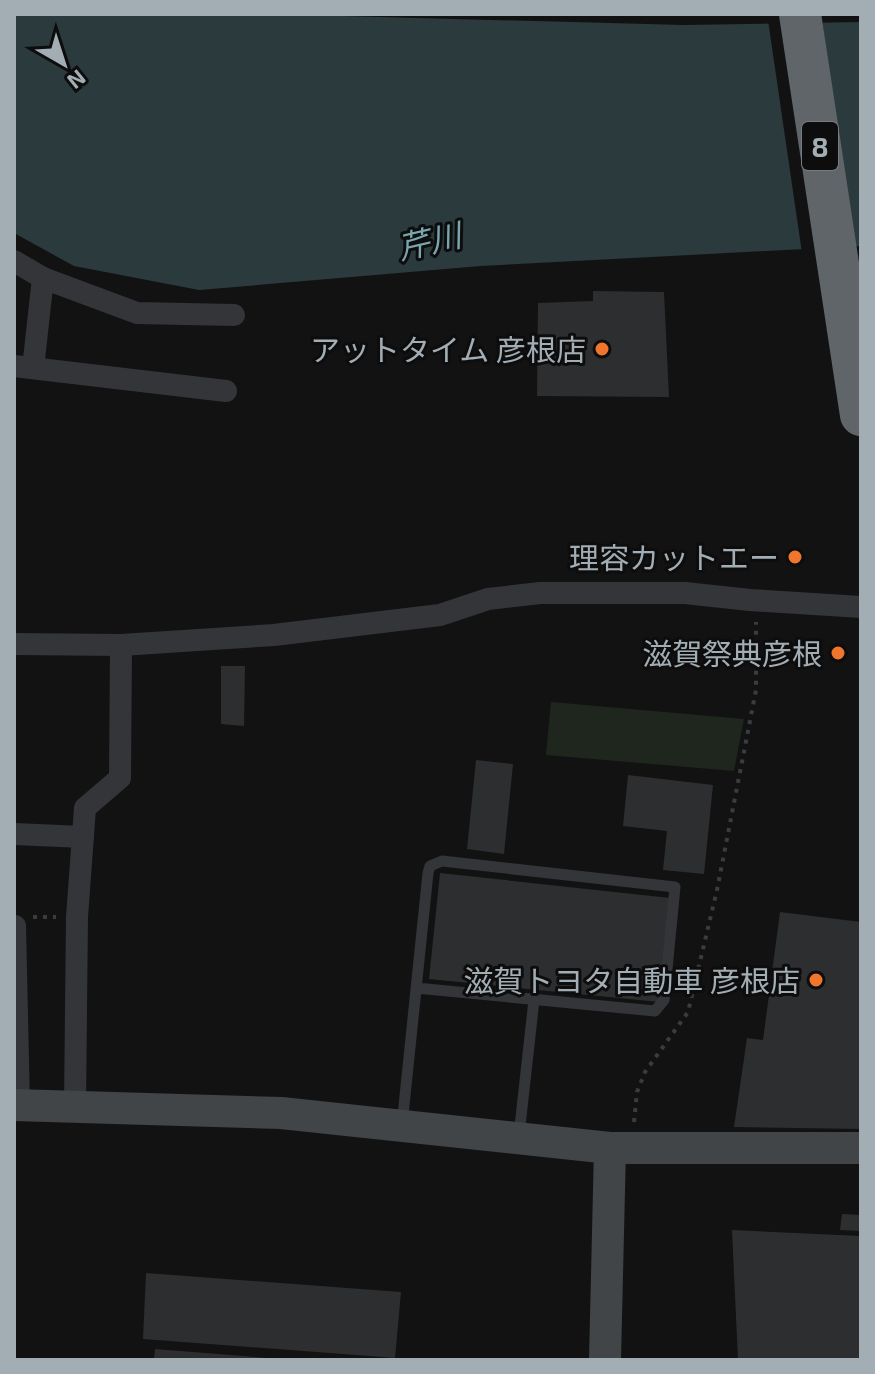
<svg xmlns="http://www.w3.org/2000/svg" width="875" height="1374" viewBox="0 0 875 1374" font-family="'Exo 2','Noto Sans JP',sans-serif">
<rect width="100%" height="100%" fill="#121213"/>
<path fill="#1f261e" d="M551 702 744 719 734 771 546 755Z"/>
<path fill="#2b3a3c" d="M14 14H268L683 25 861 22V246L481 266 199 290 74 266 14 233Z"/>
<path fill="#121213" d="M822 19 855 250 802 253 768 20Z"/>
<g fill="#2d2e2f">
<path d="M593 291 664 292 669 397 537 396 538 303 593 301Z"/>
<path d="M221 666H245L244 726 221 724Z"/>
<path d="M476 760 513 764 504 854 467 849Z"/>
<path d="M628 775 713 785 704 874 663 870 667 831 623 826Z"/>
<path d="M440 873 670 898 659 1002 429 979Z"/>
<path d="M780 912 861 922V1129L734 1127 747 1038 763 1040Z"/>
<path d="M842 1214 861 1215V1231L840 1230Z"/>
<path d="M732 1230 861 1236V1360H738Z"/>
<path d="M146 1273 401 1292 395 1358 143 1339Z"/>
<path d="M155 1349 267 1358V1360H154Z"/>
</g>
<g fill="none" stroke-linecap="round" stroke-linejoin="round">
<g stroke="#393d3f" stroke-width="4" stroke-dasharray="4 6" stroke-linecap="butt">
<path d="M33 917H56"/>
<path d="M634 1122 637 1092 645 1072 688 1012 717 890 756 690V622"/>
</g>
<g stroke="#333538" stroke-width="11">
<path d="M402 1125 428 873 430 866 442 861 675 887 664 1000 655 1011 416 988"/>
<path d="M519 1135 534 1000"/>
</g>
<g stroke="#333538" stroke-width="22">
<path d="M14 261 43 278 137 313 234 315"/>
<path d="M14 366 226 391"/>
<path d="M33 368 43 278"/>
<path d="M14 644 121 645 274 635 440 615 488 599 540 593H685L750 600 861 607"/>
<path d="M14 834 83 837"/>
<path d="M15 926 19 1105"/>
<path d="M75 1106 77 917 85 808 120 778 121 645"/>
</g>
<g stroke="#414548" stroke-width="32">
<path d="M14 1105 281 1113 610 1148H861"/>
<path d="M605 1360 610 1148"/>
</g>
<path stroke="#5f6569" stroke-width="42" d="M800 14 861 415"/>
</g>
<g fill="#f0762e" stroke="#0d0d0e" stroke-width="3">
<circle cx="602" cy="349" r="8"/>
<circle cx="795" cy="557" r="8"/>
<circle cx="838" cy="653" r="8"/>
<circle cx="816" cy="980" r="8"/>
</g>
<g text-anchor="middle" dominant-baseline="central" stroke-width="6" stroke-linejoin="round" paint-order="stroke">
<rect fill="#0d0d0e" stroke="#767d82" stroke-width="2" x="802" y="122" width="36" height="48" rx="6"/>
<g font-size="28" font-weight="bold" fill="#a3adb4">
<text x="820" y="146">8</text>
</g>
<g font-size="30" fill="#a3adb4" stroke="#0d0d0e" text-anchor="end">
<text x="586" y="349">アットタイム 彦根店</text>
<text x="779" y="557">理容カットエー</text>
<text x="822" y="653">滋賀祭典彦根</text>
<text x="800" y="980">滋賀トヨタ自動車 彦根店</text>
</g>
<g font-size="32" font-style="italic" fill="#7aa6af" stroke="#0d0d0e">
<text transform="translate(429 240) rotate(-13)">芹川</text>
</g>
</g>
<rect width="875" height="1374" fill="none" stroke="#a3adb4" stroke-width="32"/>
<g transform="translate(64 64) rotate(141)" stroke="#0d0d0e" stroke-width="6" paint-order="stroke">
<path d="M0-6L14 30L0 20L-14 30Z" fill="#a3adb4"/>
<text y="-12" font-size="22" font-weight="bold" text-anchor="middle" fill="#a3adb4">N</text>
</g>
</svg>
